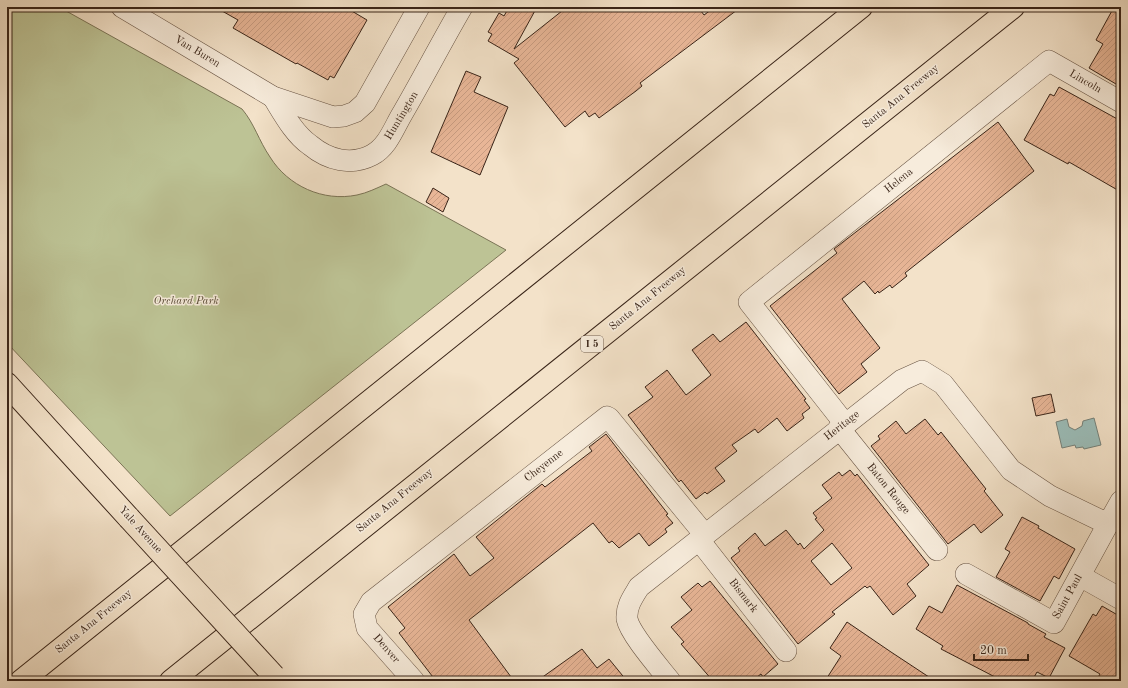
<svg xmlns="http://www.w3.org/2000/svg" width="1128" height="688" viewBox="0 0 1128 688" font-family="'Old Standard TT',serif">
<defs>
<pattern id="building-hatch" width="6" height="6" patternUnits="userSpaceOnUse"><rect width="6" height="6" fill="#e8b697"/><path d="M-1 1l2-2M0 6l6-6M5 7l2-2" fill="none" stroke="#c89c81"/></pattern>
</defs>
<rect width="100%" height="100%" fill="#f3e2c9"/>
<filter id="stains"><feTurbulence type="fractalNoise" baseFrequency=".005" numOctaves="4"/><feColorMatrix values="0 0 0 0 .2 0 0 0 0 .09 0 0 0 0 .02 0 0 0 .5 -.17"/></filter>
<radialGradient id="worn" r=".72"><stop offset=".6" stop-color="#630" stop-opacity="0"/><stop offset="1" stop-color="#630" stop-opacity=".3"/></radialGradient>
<path fill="#bdc395" stroke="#7b7456" d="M7 7H59L242 109C254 123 259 141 270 157 288 186 323 202 357 195 367 193 377 188 386 184L506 250 170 516 7 343Z"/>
<path fill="#9bbdb9" stroke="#748079" d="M1094 418 1101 445 1084 449 1083 447 1076 448 1075 445 1062 448 1056 422 1067 419 1069 427 1075 430 1082 426 1083 421Z"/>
<g fill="url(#building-hatch)" stroke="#392418" fill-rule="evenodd">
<path d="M215 7H345L367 20 334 78 330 76 328 80 297 63 296 64 233 28 238 20Z"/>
<path d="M509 7H537L514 49 567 7H698L704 15 715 7H741L640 83 642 86 636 91 599 118 595 113 589 117 585 111 565 127 514 63 519 59 488 41 492 34 488 32 499 13 504 16Z"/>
<path d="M1114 7H1121V87L1089 68 1103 44 1096 40Z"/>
<path d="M466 71 481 77 474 92 508 107 480 175 431 152Z"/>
<path d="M1059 87 1121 121V192L1069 162 1068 164 1024 140 1050 94 1054 96Z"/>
<path d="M998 122 1034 171 905 273 907 276 892 288 890 285 879 293 878 291 875 294 864 281 842 299 880 348 861 364 867 372 839 394 770 306 837 253 834 249Z"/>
<path d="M433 188 449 198 443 212 426 202Z"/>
<path d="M746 322 806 399 804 400 810 408 802 414 804 418 787 431 777 418 758 433 755 429 732 445 737 451 715 468 725 481 707 494 705 492 696 499 681 480 679 482 628 415 653 397 645 387 667 370 686 395 690 392 711 375 692 350 713 334 720 342Z"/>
<path d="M1051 394 1055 412 1036 416 1032 398Z"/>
<path d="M925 419 938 435 941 432 986 489 984 491 1003 515 981 533 974 524 948 544 871 446 880 439 878 436 896 421 906 434Z"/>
<path d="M606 434 668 514 666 515 673 523 665 529 667 532 649 546 639 533 619 548 612 541 609 543 593 523 469 620 514 681H436L399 633 405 628 388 607 454 554 470 576 494 558 476 537 542 484 545 487 592 451 589 447Z"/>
<path d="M850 470 855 476 857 474 929 565 907 584 916 596 893 615 870 586 867 588 865 586 832 612 835 614 798 644 731 558 740 551 738 548 755 533 765 546 786 530 798 545 800 543 804 549 824 530 815 519 817 518 813 513 832 498 822 485 839 472 842 476ZM832 543 852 568 831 585 811 561Z"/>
<path d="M1022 517 1039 526 1038 528 1075 549 1059 579 1054 576 1040 601 996 577 1010 552 1005 549Z"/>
<path d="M710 581 778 664 763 677 761 674 752 681H713L681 644 684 642 671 627 692 610 681 597 698 583 702 587Z"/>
<path d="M957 585 1028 623V624L1046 634 1044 637 1065 648 1049 678 1037 672 1032 681H993L995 677 941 649 943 646 916 629 929 606 942 613Z"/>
<path d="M1102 606 1121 617V681H1096L1100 674 1069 656 1093 614 1096 616Z"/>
<path d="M847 622 891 652 935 681H825L841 656 830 648Z"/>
<path d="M582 649 597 668 609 659 627 681H537Z"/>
</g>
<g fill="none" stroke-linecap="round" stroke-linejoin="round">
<defs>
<g id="minor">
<path d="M122 7 273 97 333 117 344 116 355 112 365 103 419 7"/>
<path d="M273 97C283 113 294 134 310 145 328 160 351 166 372 155 387 147 393 130 401 116 422 80 441 43 462 7"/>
<path d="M845 424 749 302 1049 61 1121 102"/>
<path d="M839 428 937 550"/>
<path d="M699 540 786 651"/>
<path d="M966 574 1054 623 1108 524"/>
<path d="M1080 576 1121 599"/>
<path d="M414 681 367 628 364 614 371 602 607 417 609 418 705 535"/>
<path d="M670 681C659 667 630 634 627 619 626 606 633 597 639 587L902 380 922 371 943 384 1011 470 1050 496 1108 524 1121 501"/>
</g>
<path id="major" d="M7 384 129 518"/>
<g id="highway">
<path d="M21 681 861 7"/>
<path d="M171 681 1013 7"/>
</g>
</defs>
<use href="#minor" stroke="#685444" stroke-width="22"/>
<use href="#major" stroke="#392418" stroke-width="24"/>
<use href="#highway" stroke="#392418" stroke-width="24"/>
<use href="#minor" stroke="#f7ecdc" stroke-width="21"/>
<use href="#major" stroke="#f3e2c9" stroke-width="22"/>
<use href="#highway" stroke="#f3e2c9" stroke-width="22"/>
<defs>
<path id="major-bridge" d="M129 518 274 676"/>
</defs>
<use href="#major-bridge" stroke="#392418" stroke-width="24" stroke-linecap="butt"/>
<use href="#major-bridge" stroke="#f3e2c9" stroke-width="22"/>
</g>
<g text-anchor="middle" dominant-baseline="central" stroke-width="3" stroke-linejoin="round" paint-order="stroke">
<rect fill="#f7ecdc" stroke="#726053" stroke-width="1" x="581" y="336" width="22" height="16" rx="3"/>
<g font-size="10" font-weight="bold" fill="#392418">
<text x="592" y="344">I 5</text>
</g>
<g font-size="11" fill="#392418" stroke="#f7ecdc">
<text transform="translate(197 52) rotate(31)">Van Buren</text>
<text transform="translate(1085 82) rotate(30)">Lincoln</text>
<text transform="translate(901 97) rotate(-39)">Santa Ana Freeway</text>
<text transform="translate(402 116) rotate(-59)">Huntington</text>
<text transform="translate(899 181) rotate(-39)">Helena</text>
<text transform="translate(648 299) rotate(-39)">Santa Ana Freeway</text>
<text transform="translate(842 426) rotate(-38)">Heritage</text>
<text transform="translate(544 466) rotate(-38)">Cheyenne</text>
<text transform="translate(888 489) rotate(51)">Baton Rouge</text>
<text transform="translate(395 501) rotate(-39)">Santa Ana Freeway</text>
<text transform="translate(140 530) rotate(48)">Yale Avenue</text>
<text transform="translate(743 596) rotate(52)">Bismark</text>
<text transform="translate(1068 597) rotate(-61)">Saint Paul</text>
<text transform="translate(94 622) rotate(-39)">Santa Ana Freeway</text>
<text transform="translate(386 649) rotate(49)">Denver</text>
</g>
<g font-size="11" font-style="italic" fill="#5a4c37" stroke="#f7ecdc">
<text x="186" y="301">Orchard Park</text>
</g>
</g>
<rect width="1128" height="688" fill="none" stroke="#f3e2c9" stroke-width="24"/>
<rect x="8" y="8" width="1112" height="672" fill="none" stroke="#392418" stroke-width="2"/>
<rect x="12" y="12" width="1104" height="664" fill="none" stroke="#392418"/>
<path d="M974 654v6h54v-6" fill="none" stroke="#392418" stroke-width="2"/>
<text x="980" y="654" font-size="12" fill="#392418" stroke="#f7ecdc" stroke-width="3" paint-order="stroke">20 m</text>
<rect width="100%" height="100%" filter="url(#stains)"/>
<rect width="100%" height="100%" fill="url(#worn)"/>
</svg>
